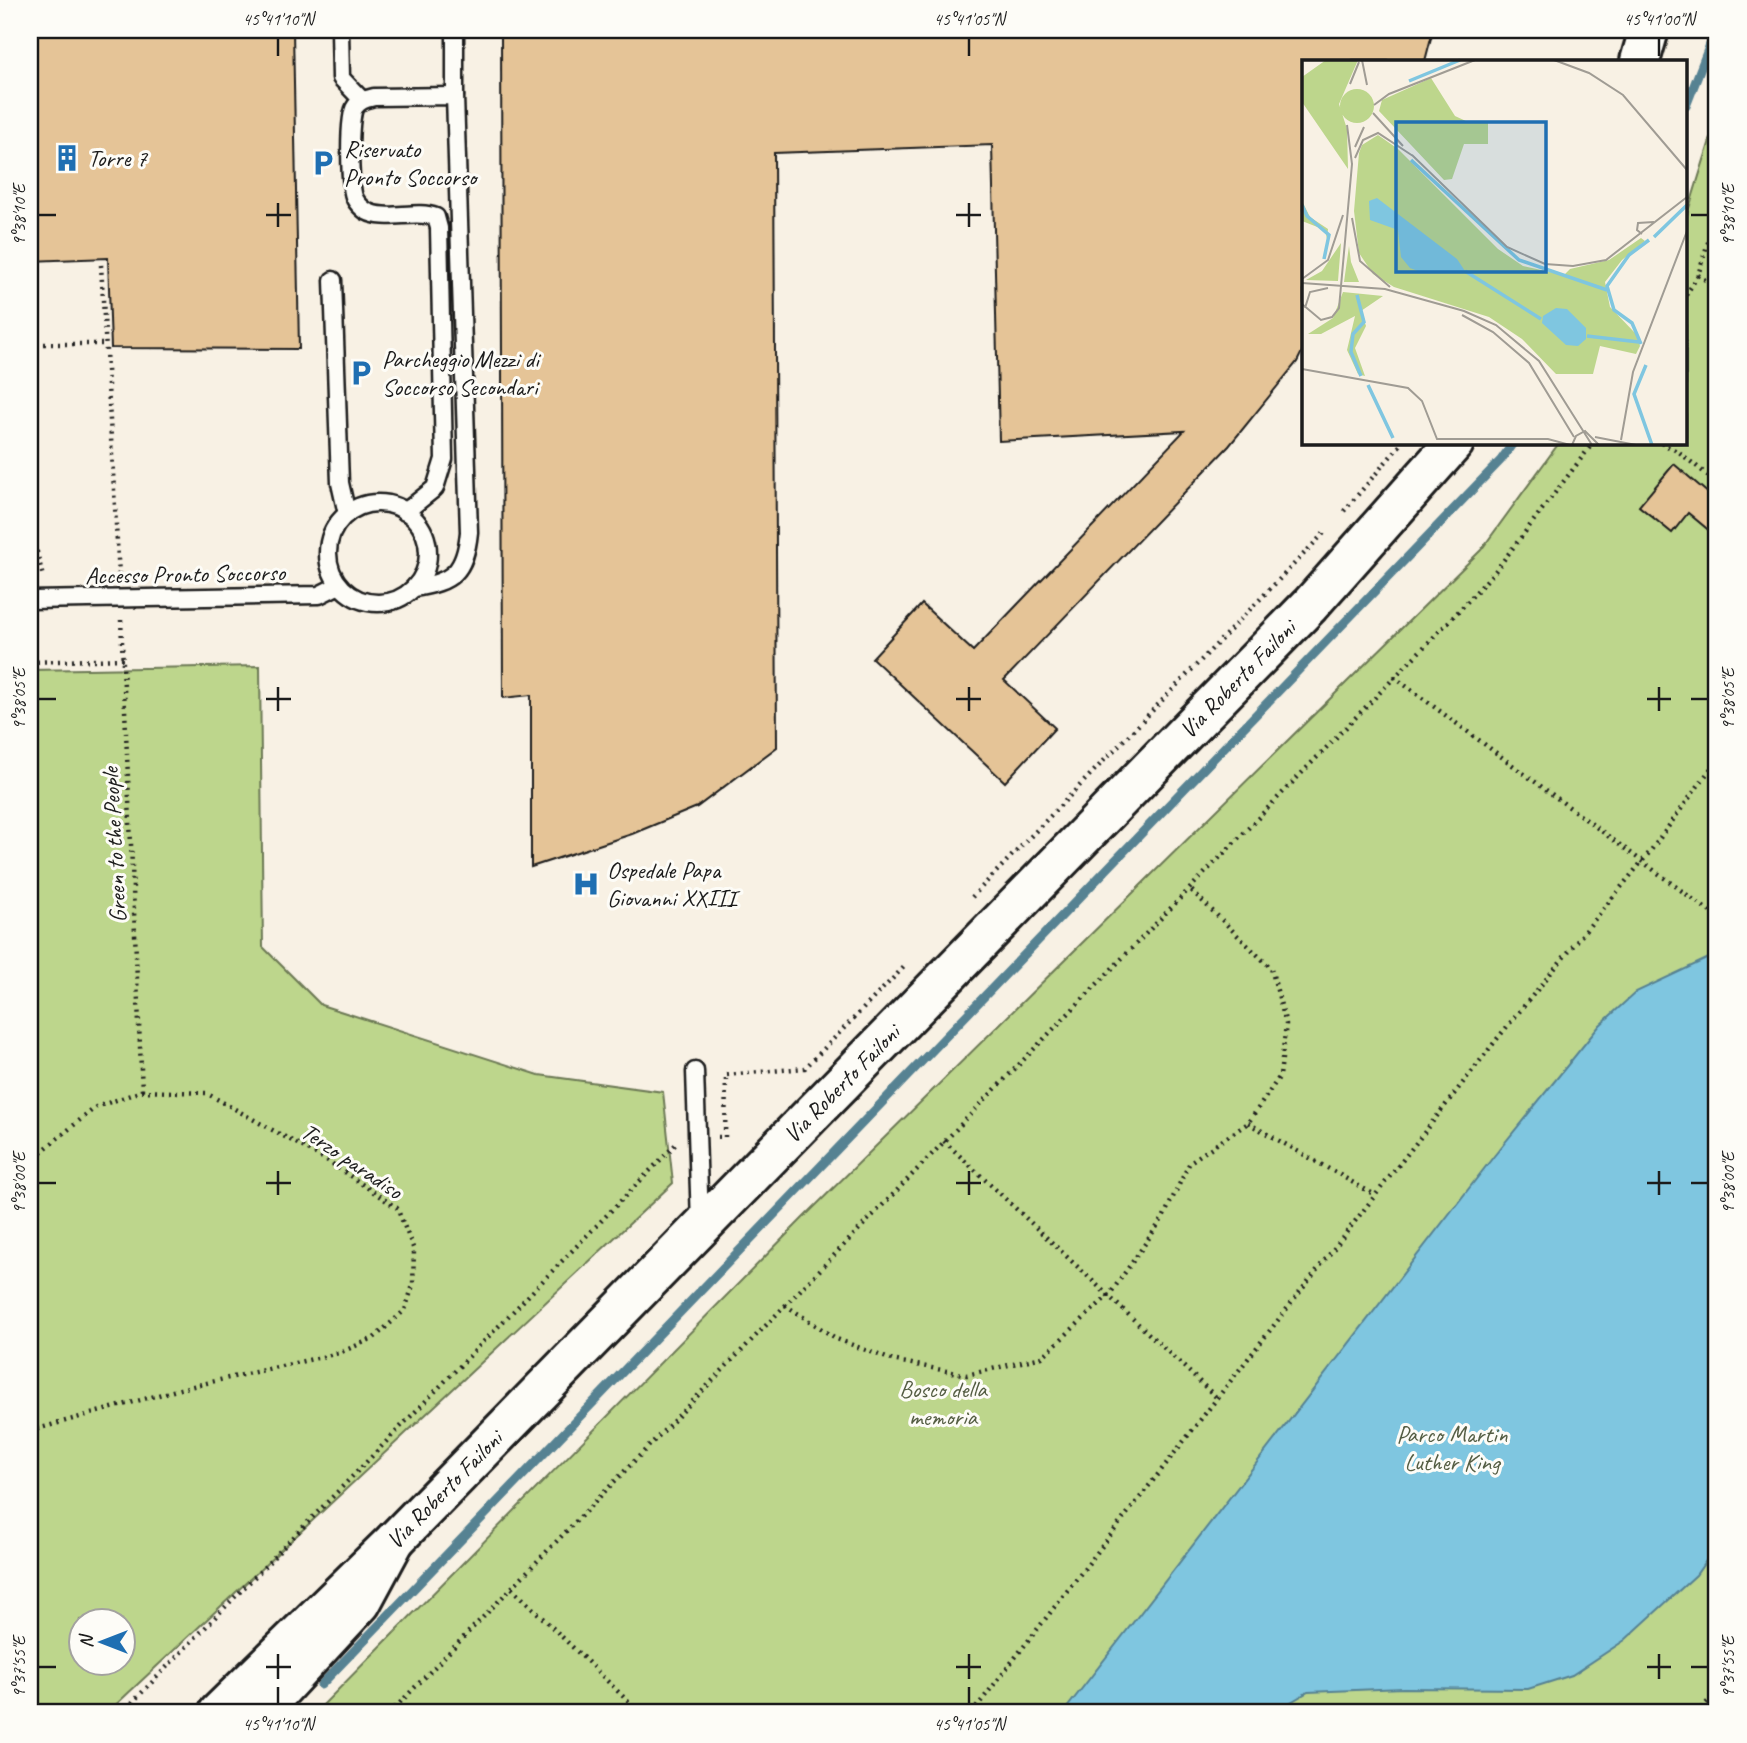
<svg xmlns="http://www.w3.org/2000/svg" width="1747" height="1743" viewBox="0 0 1747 1743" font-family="Caveat,sans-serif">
<rect width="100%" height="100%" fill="#f8f1e4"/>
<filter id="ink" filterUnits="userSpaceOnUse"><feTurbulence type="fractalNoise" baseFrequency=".0143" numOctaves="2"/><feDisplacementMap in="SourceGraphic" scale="14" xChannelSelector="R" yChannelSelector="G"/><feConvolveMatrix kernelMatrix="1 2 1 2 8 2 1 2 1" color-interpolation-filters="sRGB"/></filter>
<g filter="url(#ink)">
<g fill="#bdd68c" stroke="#6c7954" stroke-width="2" fill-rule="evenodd">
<path d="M1717 118V1713H315L804 1217 1481 550 1559 443H1686V218Z"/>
<path d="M260 666 263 947 321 1005 539 1075 663 1092 673 1183 107 1713H30V670ZM80 1620H122V1662H80Z"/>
</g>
<path fill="#7fc6e0" stroke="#578292" stroke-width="2" d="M1717 954V1545L1696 1575 1625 1640 1572 1675 1528 1689 1403 1688 1308 1692 1272 1713H1063L1494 1156 1600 1025 1636 992Z"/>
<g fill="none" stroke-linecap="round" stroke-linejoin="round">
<g stroke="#578292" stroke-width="9">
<path d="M1686 106 1711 42 1713 30"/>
<path d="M321 1685 1501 460 1513 443"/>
</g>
</g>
<g fill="#e5c497" stroke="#1c1c1c" stroke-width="2">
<path d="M30 30H293L299 349 111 348 108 258 30 261Z"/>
<path d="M501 30H745V32L1433 30 1425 61H1304V348L1297 362 1229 446 1004 680 1055 728 1005 782 872 658 922 604 973 651 1184 431 999 441 992 145 774 153 777 747 697 807 632 834 531 867V695L503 698Z"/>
<path d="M1674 464 1717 501V537L1688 513 1672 533 1639 506Z"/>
</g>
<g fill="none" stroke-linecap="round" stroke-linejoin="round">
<defs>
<g id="service">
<path d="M340 30 341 78 362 100"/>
<path d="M455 96V30"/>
<path d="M333 280 340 483 347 514"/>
<circle cx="378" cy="553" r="50"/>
<path d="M405 512 435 488 444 459 439 228 436 217C415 209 386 222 366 211 362 208 357 203 355 199 349 189 348 116 355 107 360 100 366 99 374 97L455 96 469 532C465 572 453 582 414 588"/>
<path d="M30 600 319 595 339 585"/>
<path d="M695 1071 700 1223"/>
</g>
<g id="tertiary">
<path d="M1640 61 1649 30"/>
<path id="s1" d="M218 1713 395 1540 1310 605 1454 443"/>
</g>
<path id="trunk" d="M259 1713 361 1603 395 1540"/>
</defs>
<use href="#service" stroke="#1c1c1c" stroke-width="21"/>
<use href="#tertiary" stroke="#1c1c1c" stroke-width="44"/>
<use href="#trunk" stroke="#1c1c1c" stroke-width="44"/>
<g stroke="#1c1c1c" stroke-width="4.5" stroke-dasharray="2 5" stroke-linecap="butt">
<path d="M101 265 119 576"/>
<path d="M1698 275 1717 288"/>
<path d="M1686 295 1698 275 1717 213"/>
<path d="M30 344H106"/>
<path d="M1661 443 1679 452 1717 483"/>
<path d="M1344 511 1402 443"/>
<path d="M30 539 37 552 43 577"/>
<path d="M121 620 142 1091"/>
<path d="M30 662 123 659"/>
<path d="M1394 677 1717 917"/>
<path d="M972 897 1326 531"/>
<path d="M1248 1123 1375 1195"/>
<path d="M718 1137H725L726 1075 805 1068 905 966"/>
<path d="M944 1141 1217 1398"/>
<path d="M30 1161 96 1107 142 1091 206 1093 328 1161 397 1208 414 1250 413 1285 405 1310 374 1338 339 1353 180 1389 30 1431"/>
<path d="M785 1305 837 1339 892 1360 967 1375 1042 1357 1110 1294 1163 1218 1190 1162 1248 1123 1280 1076 1286 1024 1271 968 1189 888"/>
<path d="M512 1588 640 1713"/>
<path d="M30 1628 34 1665 30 1710"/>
<path d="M122 1713 676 1144"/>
<path d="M390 1713 1456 614 1496 570 1593 443"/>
<path d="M972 1713 1497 1039 1649 853 1717 760"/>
<path d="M1696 1713 1717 1693"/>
</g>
<use href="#service" stroke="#fdfcf7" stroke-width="16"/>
<use href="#tertiary" stroke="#fdfcf7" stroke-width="38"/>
<use href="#trunk" stroke="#fdfcf7" stroke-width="38"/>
</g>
</g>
<path fill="none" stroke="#1c1c1c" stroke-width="2.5" d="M278 38V56M969 38V56M1659 38V56M278 203V227M969 203V227M38 215H56M266 215H291M956 215H981M1691 215H1708M278 687V711M969 687V711M1659 687V711M38 699H56M266 699H291M956 699H981M1647 699H1671M1691 699H1708M278 1171V1195M969 1171V1195M1659 1171V1195M38 1183H56M266 1183H291M956 1183H981M1647 1183H1671M1691 1183H1708M278 1654V1679M969 1654V1679M1659 1654V1679M38 1667H56M266 1667H291M956 1667H981M1647 1667H1671M1691 1667H1708M278 1687V1704M969 1687V1704"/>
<defs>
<symbol id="building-bare" viewBox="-9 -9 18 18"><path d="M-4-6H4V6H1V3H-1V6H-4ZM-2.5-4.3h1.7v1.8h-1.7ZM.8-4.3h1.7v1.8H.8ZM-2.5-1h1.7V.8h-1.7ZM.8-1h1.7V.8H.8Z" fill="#1f6fb2" stroke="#fdfcf7" stroke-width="2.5" paint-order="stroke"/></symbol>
<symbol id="parking-bare" viewBox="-9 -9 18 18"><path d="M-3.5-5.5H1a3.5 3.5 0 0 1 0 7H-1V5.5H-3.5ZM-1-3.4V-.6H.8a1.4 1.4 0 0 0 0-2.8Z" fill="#1f6fb2" stroke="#fdfcf7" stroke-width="2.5" paint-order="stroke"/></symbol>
<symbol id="hospital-bare" viewBox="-9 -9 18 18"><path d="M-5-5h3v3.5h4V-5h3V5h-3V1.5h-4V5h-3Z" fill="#1f6fb2" stroke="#fdfcf7" stroke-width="2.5" paint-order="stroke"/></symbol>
</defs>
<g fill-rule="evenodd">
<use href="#building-bare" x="48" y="139" width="38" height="38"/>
<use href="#parking-bare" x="304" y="144" width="38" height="38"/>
<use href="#parking-bare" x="342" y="354" width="38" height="38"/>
<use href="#hospital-bare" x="567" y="865" width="38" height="38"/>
</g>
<g text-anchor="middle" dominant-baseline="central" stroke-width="6" stroke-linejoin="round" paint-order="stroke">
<g font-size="24" fill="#1c1c1c" stroke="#fdfcf7" text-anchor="start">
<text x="344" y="149">Riservato<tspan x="344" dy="28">Pronto Soccorso</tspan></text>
<text x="88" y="158">Torre 7</text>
<text x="382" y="359">Parcheggio Mezzi di<tspan x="382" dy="28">Soccorso Secondari</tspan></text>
<text x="607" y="870">Ospedale Papa<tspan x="607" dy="28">Giovanni XXIII</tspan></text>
</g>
<g font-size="24" fill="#1c1c1c" stroke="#fdfcf7">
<text transform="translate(185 574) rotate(-1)">Accesso Pronto Soccorso</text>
<text stroke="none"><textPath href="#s1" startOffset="1452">Via Roberto Failoni</textPath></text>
<text transform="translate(114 845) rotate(-93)">Green to the People</text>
<text stroke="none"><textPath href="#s1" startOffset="886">Via Roberto Failoni</textPath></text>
<text transform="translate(352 1161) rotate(34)">Terzo paradiso</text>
<text stroke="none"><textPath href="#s1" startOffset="318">Via Roberto Failoni</textPath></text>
</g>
<g font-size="24" fill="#545d43" stroke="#fdfcf7">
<text x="943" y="1389">Bosco della<tspan x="943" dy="28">memoria</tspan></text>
<text x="1452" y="1434">Parco Martin<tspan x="1452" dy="28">Luther King</tspan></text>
</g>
</g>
<g transform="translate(1302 60)">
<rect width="385" height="385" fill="#f8f1e4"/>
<path d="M24 0H56L37 44 45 69 46 109 0 42V17ZM129 18 153 56 166 62 186 61V84H162L150 119 142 120 77 51 80 40ZM38 46a17 17 0 1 1 34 0a17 17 0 1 1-34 0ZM76 75 96 89 196 189 221 206 262 215 268 209 307 200 339 178 343 181 320 200 303 222 308 247 334 274 338 286 334 294 298 286 291 314H254L220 279 187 257 92 227 71 214 57 193 52 151 57 93 60 85ZM0 141 8 157 26 169 25 179 23 170 0 161ZM39 183 36 221 4 220 20 211ZM47 186 49 202 57 222H42ZM41 232 81 236 59 251 64 266 53 288 63 316 56 314 45 290 53 256 19 274H6L31 258Z" fill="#bdd68c"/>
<path d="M75 138 155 199 163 211 121 213 108 208 99 197 96 170 68 160 67 141ZM254 248 265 249 284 268V279L276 286 264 285 240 263 241 256Z" fill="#7fc6e0"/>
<path fill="none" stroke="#7fc6e0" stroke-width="3.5" d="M107 21 158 0M109 100 217 200 305 230M0 145 5 156 27 175 22 199M352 177 385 145M163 211 239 259M55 235 62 262 51 274 49 292 59 316M285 276 337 282M339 284 330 263 312 250 305 226 327 195 347 180M344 305 332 334 350 385M66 325 91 378"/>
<path fill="none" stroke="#a09c94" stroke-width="2" d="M60 0 65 25M252 0 287 13 321 35 385 110M48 24 57 2M72 45 87 34 173 0M71 53 101 86M53 87 62 67M110 95 205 187 243 204 271 206 304 200 385 137M53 98 61 80 76 73 111 96M50 158 58 201 88 227M340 174 335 170 336 163 352 162M0 219 26 200 41 155M0 223 83 229 162 251 194 265 237 301 290 385M0 244 19 260 30 257 37 248 50 104 45 65M3 248 8 232 26 228M160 255 191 272 227 303 272 377M0 309 106 328 120 341 135 379H246L268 385M293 377 334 385M319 380 331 312 385 171M270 385 274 376 283 371 297 385"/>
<path fill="#1f6fb2" fill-opacity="0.15" stroke="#1f6fb2" stroke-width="3.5" d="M94 62H244V212H94Z"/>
<rect width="385" height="385" fill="none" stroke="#1c1c1c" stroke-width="3.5"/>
</g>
<rect width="1747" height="1743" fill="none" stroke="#fdfcf7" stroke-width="77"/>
<g transform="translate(102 1642) rotate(270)"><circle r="33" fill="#fdfcf7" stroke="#a3a29f" stroke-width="2"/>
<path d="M0-5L12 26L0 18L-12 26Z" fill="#1f6fb2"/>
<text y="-10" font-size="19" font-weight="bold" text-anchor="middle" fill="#1c1c1c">N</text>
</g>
<rect x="38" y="38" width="1670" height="1666" fill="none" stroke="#1c1c1c" stroke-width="2.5"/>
<g font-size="18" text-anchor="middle" fill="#1c1c1c">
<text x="278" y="25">45°41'10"N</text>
<text x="969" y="25">45°41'05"N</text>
<text x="1659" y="25">45°41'00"N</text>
<text transform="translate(1728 215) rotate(-90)" y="6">9°38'10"E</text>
<text transform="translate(19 215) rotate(-90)" y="6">9°38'10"E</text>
<text transform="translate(1728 699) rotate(-90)" y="6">9°38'05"E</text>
<text transform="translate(19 699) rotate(-90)" y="6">9°38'05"E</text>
<text transform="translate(1728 1183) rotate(-90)" y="6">9°38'00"E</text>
<text transform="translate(19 1183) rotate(-90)" y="6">9°38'00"E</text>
<text transform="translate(1728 1667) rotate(-90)" y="6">9°37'55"E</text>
<text transform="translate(19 1667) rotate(-90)" y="6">9°37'55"E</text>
<text x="278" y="1730">45°41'10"N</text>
<text x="969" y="1730">45°41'05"N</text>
</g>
</svg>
